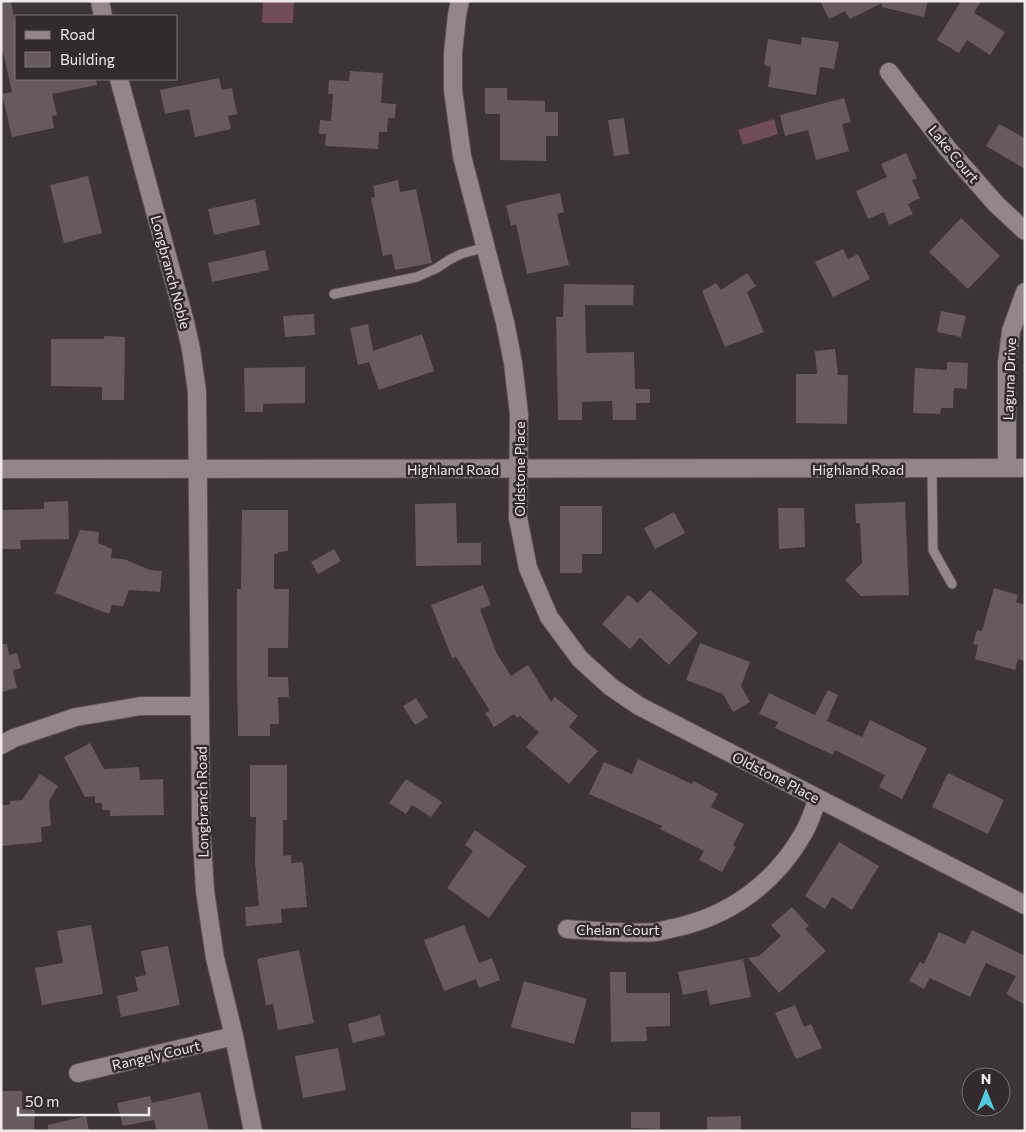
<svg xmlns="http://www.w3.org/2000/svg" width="1026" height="1132" viewBox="0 0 1026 1132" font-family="Commissioner,sans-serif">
<rect width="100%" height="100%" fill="#3e3336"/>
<g fill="#724c57">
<path d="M263 1H294L293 23H262Z"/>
<path d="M774 119 778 134 743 145 738 130Z"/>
</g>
<g fill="#665a5d">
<path d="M1 1H11L16 28V79H96L97 85 52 94 57 115 52 116 54 128 12 137 2 94 12 92 3 52H1Z"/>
<path d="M820 1H928L924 17 882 7V3L850 19 845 11 829 19Z"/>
<path d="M961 1H981L974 13 1005 32 990 55 967 40 959 53 937 40Z"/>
<path d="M802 37 839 42 834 69 820 67 816 95 768 87 771 67 764 65 768 39 801 45Z"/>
<path d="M350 71 383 73 381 103 396 104 395 118H388L387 132H379L378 149 325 146 326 134H319L320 120 331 121 333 94H328L329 80 349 81Z"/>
<path d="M219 78 222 90 232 88 237 114 228 116 231 129 195 137 189 109 165 114 160 90Z"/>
<path d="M485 88H507V100L545 101V112H558V136H546V161L500 160V114H485Z"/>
<path d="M844 98 851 122 842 124 849 151 816 160 808 130 785 136 780 115Z"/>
<path d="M624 118 629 154 614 156 608 120Z"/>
<path d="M999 124 1025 138V169L986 146Z"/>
<path d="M906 153 917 178 912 180 920 198 908 204 913 214 889 225 884 212 868 219 856 191 887 177 881 164Z"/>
<path d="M88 176 102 233 64 243 50 185Z"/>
<path d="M398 180 400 192 416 189 432 263 395 270 392 254 383 256 371 198 375 197 373 186Z"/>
<path d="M560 193 564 212 557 214 569 265 527 274 516 224 511 226 506 205Z"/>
<path d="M255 199 260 225 214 235 208 209Z"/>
<path d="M961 218 1000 256 968 289 929 252Z"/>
<path d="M843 249 848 259 858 254 870 279 833 297 815 262Z"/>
<path d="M265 250 269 270 212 282 208 263Z"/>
<path d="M747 273 756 286 747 292 764 332 725 347 702 291 716 283 721 290Z"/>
<path d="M564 284 634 285 633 305H585L586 353 634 352 635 389H650V403H636V420H613L612 401 582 402V420H558L556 317H563Z"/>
<path d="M941 311 966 316 961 337 937 332Z"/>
<path d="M314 314 315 335 285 337 283 316Z"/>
<path d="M368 324 373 351 422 334 434 371 379 390 369 362 358 365 350 328Z"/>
<path d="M104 336 125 337 124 400H102V387L51 386V339H104Z"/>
<path d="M835 349 838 375H848L847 424 796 423V374H817L815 351Z"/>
<path d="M947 362 968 363 967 389 954 388 953 408H941L940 414 913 413 915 368 947 370Z"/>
<path d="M305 367V403L263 404V412H245L244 368Z"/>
<path d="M68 501 69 539 20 540 21 549H1V510L44 509V502Z"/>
<path d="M905 502 909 595 861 596 845 580 862 563 860 523H856L855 504Z"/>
<path d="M456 503 457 543H481V565L416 566 415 504Z"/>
<path d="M560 506H602V554H582V573H560Z"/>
<path d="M778 508H804L805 547 779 549Z"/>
<path d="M242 510H288V551L278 552V554H274V589H289L288 648H268V677H288L289 697H278L279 724H270V736H238L237 674V589H241Z"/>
<path d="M674 512 685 533 655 549 644 528Z"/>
<path d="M80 530 99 532 98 543 112 549 111 558 124 559 150 570 162 571 160 592 129 590 123 606 112 605 109 614 55 593Z"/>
<path d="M334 549 341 561 318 574 311 562Z"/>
<path d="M483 585 491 605 480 609 496 652 511 676 528 665 551 702 555 697 578 716 569 727 598 751 569 784 526 747 539 732 520 716 517 718 514 714 494 727 485 713 490 711 456 657 452 658 431 605Z"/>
<path d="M994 588 1018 595 1016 602 1025 605V661L1018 659 1015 670 975 659 978 645 973 644 977 630 982 631Z"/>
<path d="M650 590 698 633 669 665 640 638 630 649 602 624 628 595 638 603Z"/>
<path d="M700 643 750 662 741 686 750 702 733 712 723 694 686 680Z"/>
<path d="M1 644H7L9 655 17 653 21 668 13 670 17 688 1 692Z"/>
<path d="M828 690 838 695 827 721 862 737 870 720 927 748 902 799 879 787 885 775 835 750 833 755 775 728 778 722 759 714 769 693 815 715Z"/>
<path d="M416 698 428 717 415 725 403 706Z"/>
<path d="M90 743 104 769 139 767 140 780 163 779 164 815 110 816V810H102V803H95V796L85 797 64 757Z"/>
<path d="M638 759 692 784 693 781 718 794 711 807 744 824 733 845 736 847 722 872 699 860 704 851 660 829 662 826 589 794 604 762 632 774Z"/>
<path d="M250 765H287V820H283V856L291 855V863L303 862 307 907 281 909 282 923 246 926 245 907 259 906 255 862 256 817H250Z"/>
<path d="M948 773 1004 800 988 834 932 807Z"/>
<path d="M40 774 58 786 49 801 51 826 41 827 42 842 1 846V805H10V801L22 800Z"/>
<path d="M406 779 442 802 431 817 412 805 406 814 389 803Z"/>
<path d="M475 830 526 866 489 918 447 888 473 851 465 845Z"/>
<path d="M839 842 879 866 852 910 832 897 825 909 805 896Z"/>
<path d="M792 907 809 926 805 929 826 951 779 993 748 958 759 956 781 936 771 925Z"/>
<path d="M91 925 103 994 42 1005 35 968 63 963 57 931Z"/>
<path d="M464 925 479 963 492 958 500 980 479 988 476 979 444 991 424 940Z"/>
<path d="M972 930 1025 956V1005L1006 994 1016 976 986 963 970 997 930 978 924 989 909 981 920 962 924 964 939 932 965 944Z"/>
<path d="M168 946 180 1005 121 1017 117 996 138 991 135 977 146 975 141 951Z"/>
<path d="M299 950 314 1023 278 1030 273 1004 266 1005 257 959Z"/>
<path d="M743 959 751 997 710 1005 707 990 683 995 678 972Z"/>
<path d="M610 972H626V993H670V1026L646 1027 647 1041 611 1042Z"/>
<path d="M524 981 587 999 574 1044 511 1027Z"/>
<path d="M795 1005 804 1027 811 1024 822 1048 796 1059 775 1013Z"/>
<path d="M380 1015 385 1035 353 1043 348 1024Z"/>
<path d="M338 1048 346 1090 303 1098 295 1056Z"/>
<path d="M1 1091H22V1109L35 1110 34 1131H2Z"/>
<path d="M200 1092 209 1131H157L154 1120 123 1126 117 1103 150 1096 152 1103Z"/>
<path d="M631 1112H660V1129L631 1128Z"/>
<path d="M86 1116 89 1131H48V1125Z"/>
<path d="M741 1116V1131H707V1117Z"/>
</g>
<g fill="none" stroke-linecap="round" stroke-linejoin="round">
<defs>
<g id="lane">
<path d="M334 294 417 277 437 268 449 260 461 254 486 247"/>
<path d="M932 468 933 550 952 584"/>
</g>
<g id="street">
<path d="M100 1 103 16"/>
<path d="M460 1 457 15 453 53V90L462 156 505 322 513 363 519 414 518 518 528 568 549 617 580 659 611 687 639 706 1025 905"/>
<path d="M889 72 947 148 996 204 1025 231"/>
<path d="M119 79 184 318 191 349 197 392 201 824 205 891 215 958 234 1036 253 1131"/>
<path d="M1007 468V363L1011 331 1025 292"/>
<path d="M1 469 1025 468"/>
<path d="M1 745 14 738 76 717 141 706H200"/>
<path d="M567 929C596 931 626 934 656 932 662 931 668 929 674 928 730 916 775 883 803 834 810 823 813 810 818 799"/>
<path d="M78 1073 234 1036"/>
</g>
</defs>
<use href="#lane" stroke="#5a5053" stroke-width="11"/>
<use href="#street" stroke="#5a5053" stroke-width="20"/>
<use href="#lane" stroke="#93868a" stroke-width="9"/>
<use href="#street" stroke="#93868a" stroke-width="18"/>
</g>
<g text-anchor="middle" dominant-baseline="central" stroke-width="5" stroke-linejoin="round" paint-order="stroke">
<g font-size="14" fill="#f0e8ea" stroke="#34292c">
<text transform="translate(954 154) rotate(50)">Lake Court</text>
<text transform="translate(171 272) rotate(75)">Longbranch Noble</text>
<text transform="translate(1009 379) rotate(-88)">Laguna Drive</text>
<text x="453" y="469">Highland Road</text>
<text transform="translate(519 469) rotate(-90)">Oldstone Place</text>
<text x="858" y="469">Highland Road</text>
<text transform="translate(776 777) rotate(27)">Oldstone Place</text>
<text transform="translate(202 802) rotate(-91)">Longbranch Road</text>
<text x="618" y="929">Chelan Court</text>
<text transform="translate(156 1055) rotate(-13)">Rangely Court</text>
</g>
</g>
<rect width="1026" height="1132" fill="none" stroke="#f0e8ea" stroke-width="5"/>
<rect x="15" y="15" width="162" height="65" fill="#34292c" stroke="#7f7578"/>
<rect x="25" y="31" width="25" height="8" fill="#93868a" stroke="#7f7578"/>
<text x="60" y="40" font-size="15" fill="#f0e8ea">Road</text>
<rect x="25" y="52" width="25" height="15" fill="#665a5d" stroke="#7f7578"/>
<text x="60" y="65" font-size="15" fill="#f0e8ea">Building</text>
<g transform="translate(986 1092)"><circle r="24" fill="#34292c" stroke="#7f7578"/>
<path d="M0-4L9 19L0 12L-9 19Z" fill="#54cade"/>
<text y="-8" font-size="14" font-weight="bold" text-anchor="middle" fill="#f0e8ea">N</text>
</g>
<path d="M18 1107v8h131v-8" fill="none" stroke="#f0e8ea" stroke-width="2.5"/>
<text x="25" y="1107" font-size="15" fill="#f0e8ea" stroke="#34292c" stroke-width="4" paint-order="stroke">50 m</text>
</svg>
